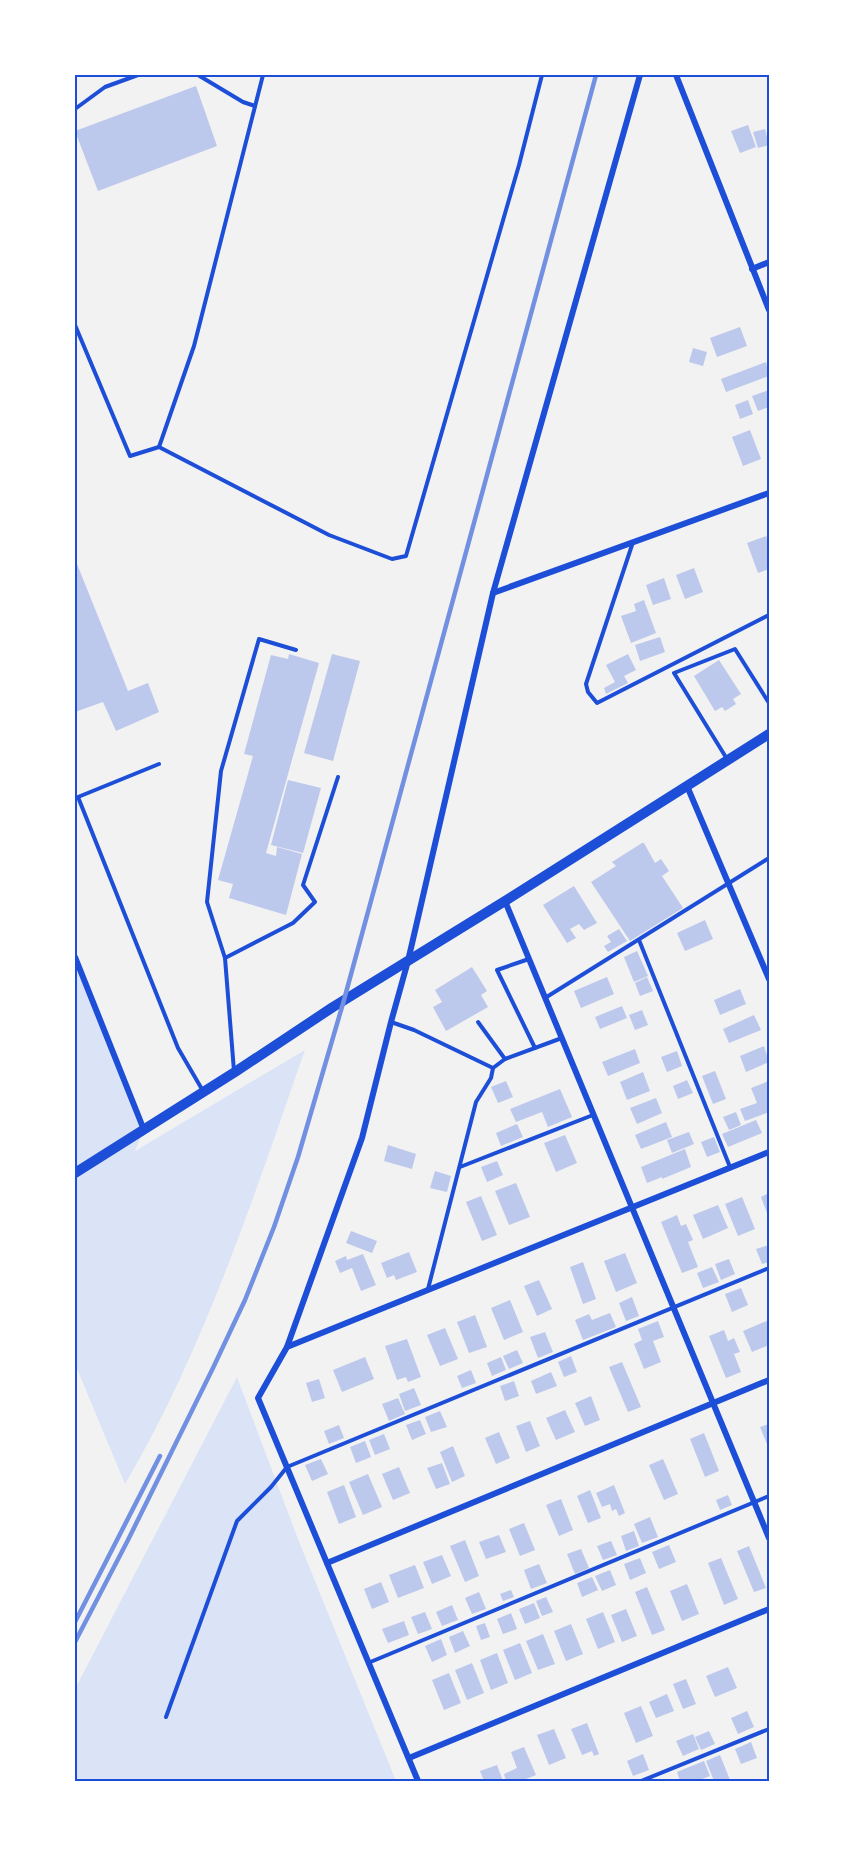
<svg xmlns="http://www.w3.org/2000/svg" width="844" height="1856" viewBox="0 0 844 1856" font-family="Manrope,sans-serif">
<rect width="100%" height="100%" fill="#f2f2f2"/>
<g fill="#dbe4f7">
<path d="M75 957 144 1130 135 1151 305 1050C254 1196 204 1350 125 1484L75 1364Z"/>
<path d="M237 1377 298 1539 396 1781H75V1689Z"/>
</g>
<g fill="#bdc9ec">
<path d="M196 86 217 146 98 191 75 131Z"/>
<path d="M748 125 756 147 740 153 731 131Z"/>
<path d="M765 129 769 145 758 148 753 132Z"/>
<path d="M740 327 747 346 717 357 710 338Z"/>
<path d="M693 348 707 352 703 366 689 362Z"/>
<path d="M766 362 769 376 726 392 721 379Z"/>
<path d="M769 390V407L758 411 752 396Z"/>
<path d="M748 400 753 414 740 419 735 405Z"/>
<path d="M750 430 761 459 743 466 732 437Z"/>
<path d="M766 536 769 544V569L758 573 747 543Z"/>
<path d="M75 559 128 691 148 683 159 712 116 731 103 702 75 712Z"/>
<path d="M694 568 703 592 685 599 676 575Z"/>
<path d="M664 578 671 599 653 605 646 585Z"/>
<path d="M644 600 656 633 631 643 621 616 636 611 634 604Z"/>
<path d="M660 637 665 652 640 661 635 645Z"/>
<path d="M289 654 319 663 266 853 276 856 277 847 302 854 286 915 229 898 233 884 218 880 253 756 244 754 271 655 288 659Z"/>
<path d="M332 654 360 661 333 761 304 753Z"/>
<path d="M628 654 636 670 624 676 628 683 606 694 604 688 615 682 606 665Z"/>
<path d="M719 660 741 694 733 699 736 704 725 711 722 707 715 711 694 676Z"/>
<path d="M288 780 321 788 303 853 271 845Z"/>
<path d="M642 843H644L655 863 661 859 669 871 662 876 683 908 630 941 591 882 616 866 612 862Z"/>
<path d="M574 886 597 923 584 930 579 924 570 929 576 938 567 943 543 905Z"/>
<path d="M705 920 713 939 685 951 677 933Z"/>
<path d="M619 929 627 941 608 952 604 946 611 942 607 936Z"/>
<path d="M637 951 648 976 634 982 624 957Z"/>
<path d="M472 967 487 991 481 995 488 1007 446 1031 433 1007 442 1002 435 990Z"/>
<path d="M607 977 614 994 581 1008 574 991Z"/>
<path d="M647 977 653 991 640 996 635 983Z"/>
<path d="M740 989 746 1004 720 1015 714 1000Z"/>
<path d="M622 1006 627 1018 600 1029 595 1017Z"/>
<path d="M642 1010 648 1025 635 1030 629 1015Z"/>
<path d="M754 1015 761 1030 729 1043 723 1029Z"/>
<path d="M764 1046 769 1062 746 1072 740 1056Z"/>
<path d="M635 1049 640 1063 608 1076 602 1062Z"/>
<path d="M677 1051 682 1066 667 1072 661 1057Z"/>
<path d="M715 1071 726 1099 713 1104 702 1076Z"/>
<path d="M643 1072 650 1091 627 1100 620 1082Z"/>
<path d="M687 1080 693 1093 678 1099 673 1086Z"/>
<path d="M506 1081 513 1097 498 1103 491 1087Z"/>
<path d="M769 1081V1098H767L769 1112 745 1121 740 1109 757 1103 751 1088Z"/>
<path d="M560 1089 572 1117 548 1127 542 1112 516 1122 510 1109Z"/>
<path d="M656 1098 662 1113 637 1124 630 1108Z"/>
<path d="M736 1112 741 1125 729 1130 723 1117Z"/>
<path d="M756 1120 762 1133 728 1147 722 1134Z"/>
<path d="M666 1122 672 1137 641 1149 635 1135Z"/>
<path d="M517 1124 523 1137 501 1146 496 1133Z"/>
<path d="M689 1132 694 1144 672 1153 667 1140Z"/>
<path d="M565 1135 577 1163 556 1172 544 1143Z"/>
<path d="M714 1137 720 1152 707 1157 701 1142Z"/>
<path d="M388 1145 416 1154 412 1169 384 1161Z"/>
<path d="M685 1149 691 1167 662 1179V1177L647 1183 641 1167Z"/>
<path d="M497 1161 503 1175 487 1182 481 1167Z"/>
<path d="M435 1171 451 1176 447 1192 430 1188Z"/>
<path d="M516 1183 530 1217 509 1225 495 1191Z"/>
<path d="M769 1193V1218L761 1197Z"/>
<path d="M481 1196 497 1235 482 1241 466 1202Z"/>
<path d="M742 1197 755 1229 738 1236 725 1204Z"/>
<path d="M718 1205 728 1228 703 1239 693 1215Z"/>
<path d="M677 1215 681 1226 686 1224 693 1240 688 1242 698 1267 682 1273 661 1222Z"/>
<path d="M351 1231 377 1241 372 1253 346 1243Z"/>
<path d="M769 1245V1262L762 1264 756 1249Z"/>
<path d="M409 1252 417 1272 396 1280 394 1275 387 1278 381 1263Z"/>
<path d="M625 1253 637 1283 616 1292 604 1261Z"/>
<path d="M363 1254 376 1285 361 1291 352 1268 340 1273 335 1261 346 1256 347 1260Z"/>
<path d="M729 1259 735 1274 721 1280 715 1264Z"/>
<path d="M583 1262 596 1299 583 1304 570 1267Z"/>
<path d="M712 1267 719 1282 703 1288 697 1273Z"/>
<path d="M539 1280 552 1309 537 1316 524 1286Z"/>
<path d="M741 1288 748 1305 732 1312 725 1294Z"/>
<path d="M632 1297 639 1316 626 1321 619 1303Z"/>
<path d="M510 1300 523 1332 504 1340 491 1308Z"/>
<path d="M610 1313 616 1327 583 1340 575 1320 589 1314 592 1320Z"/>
<path d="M475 1315 487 1347 469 1353 457 1322Z"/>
<path d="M769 1320V1345L752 1352 743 1331Z"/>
<path d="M658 1321 664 1337 653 1341 661 1362 644 1369 634 1344 642 1340 638 1329Z"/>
<path d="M445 1328 458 1359 440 1366 427 1335Z"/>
<path d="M724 1330 728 1341 734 1338 740 1352 734 1354 741 1372 726 1378 709 1336Z"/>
<path d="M545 1332 553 1352 538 1358 530 1337Z"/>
<path d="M407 1339 421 1377 408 1382 406 1377 397 1380 385 1346Z"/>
<path d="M517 1350 523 1363 509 1369 503 1356Z"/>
<path d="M571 1356 577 1372 564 1377 558 1362Z"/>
<path d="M365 1357 374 1379 342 1392 333 1370Z"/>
<path d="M501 1357 506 1370 492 1376 487 1363Z"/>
<path d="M622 1362 641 1407 628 1412 609 1367Z"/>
<path d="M471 1370 476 1383 462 1388 457 1376Z"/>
<path d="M551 1372 557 1386 536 1394 531 1381Z"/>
<path d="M319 1379 325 1398 312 1402 306 1383Z"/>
<path d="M514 1381 519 1396 505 1401 500 1386Z"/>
<path d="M414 1388 421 1405 405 1411 399 1394Z"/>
<path d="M591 1396 600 1420 585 1426 575 1403Z"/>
<path d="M398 1398 405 1414 389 1421 382 1404Z"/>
<path d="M565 1410 575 1432 556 1440 546 1418Z"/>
<path d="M440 1411 447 1427 431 1432 425 1417Z"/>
<path d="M420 1420 426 1434 412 1440 406 1425Z"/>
<path d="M530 1421 540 1446 526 1452 516 1426Z"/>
<path d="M769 1424V1449L760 1427Z"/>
<path d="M339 1425 344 1438 329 1444 324 1431Z"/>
<path d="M499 1432 510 1458 496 1464 485 1438Z"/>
<path d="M704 1433 719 1471 705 1477 690 1439Z"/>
<path d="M384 1434 390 1449 375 1455 369 1440Z"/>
<path d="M365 1441 371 1457 356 1463 350 1447Z"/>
<path d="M453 1446 465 1476 452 1482 440 1452Z"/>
<path d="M321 1459 328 1474 312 1481 305 1465Z"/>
<path d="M663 1459 678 1494 664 1500 649 1465Z"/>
<path d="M442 1463 450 1484 436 1489 427 1468Z"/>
<path d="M399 1467 410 1493 393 1500 382 1474Z"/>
<path d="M368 1474 382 1507 363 1515 349 1482Z"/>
<path d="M344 1485 356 1517 339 1524 327 1492Z"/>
<path d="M614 1485 625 1513 619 1516 616 1509 612 1511 610 1504 602 1507 596 1493Z"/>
<path d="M590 1490 601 1518 588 1523 577 1496Z"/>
<path d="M728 1495 732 1505 720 1510 716 1500Z"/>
<path d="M561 1499 573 1530 559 1536 546 1505Z"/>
<path d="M650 1517 658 1537 642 1543 634 1524Z"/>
<path d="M524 1523 535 1550 520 1556 509 1529Z"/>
<path d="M634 1531 639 1546 626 1551 621 1536Z"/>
<path d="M499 1535 506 1552 486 1559 479 1542Z"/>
<path d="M465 1540 479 1576 465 1582 450 1546Z"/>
<path d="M611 1541 617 1555 603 1560 597 1546Z"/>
<path d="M669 1545 676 1562 659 1569 652 1552Z"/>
<path d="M749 1546 766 1588 754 1592 737 1551Z"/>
<path d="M581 1549 589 1568 575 1574 567 1554Z"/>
<path d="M442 1555 451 1576 432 1584 423 1562Z"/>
<path d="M640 1558 646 1573 630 1580 624 1564Z"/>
<path d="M721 1558 738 1599 724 1605 708 1563Z"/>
<path d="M539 1564 547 1583 531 1589 524 1570Z"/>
<path d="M415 1565 424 1588 398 1598 389 1575Z"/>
<path d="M610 1570 616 1585 602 1591 595 1576Z"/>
<path d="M592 1577 598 1590 582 1597 577 1583Z"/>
<path d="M381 1582 389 1602 372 1609 364 1589Z"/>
<path d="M687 1584 699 1614 682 1621 670 1591Z"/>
<path d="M647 1587 665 1630 652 1635 635 1592Z"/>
<path d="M511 1590 514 1597 503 1601 500 1594Z"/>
<path d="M479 1592 486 1609 472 1614 465 1598Z"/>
<path d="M546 1597 553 1612 542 1616 536 1601Z"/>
<path d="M534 1603 540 1618 525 1624 519 1609Z"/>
<path d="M452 1605 458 1620 442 1626 436 1612Z"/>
<path d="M626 1609 637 1636 622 1642 611 1615Z"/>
<path d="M425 1612 432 1629 418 1634 411 1617Z"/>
<path d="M603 1612 615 1642 598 1649 586 1619Z"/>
<path d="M511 1613 517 1629 503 1634 497 1619Z"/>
<path d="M404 1621 409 1635 388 1643 382 1629Z"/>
<path d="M485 1623 490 1637 481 1640 476 1626Z"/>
<path d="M571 1624 583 1654 566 1661 554 1631Z"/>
<path d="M463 1631 470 1646 455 1653 449 1637Z"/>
<path d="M543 1634 555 1664 538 1670 526 1641Z"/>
<path d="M441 1639 447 1655 432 1662 425 1646Z"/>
<path d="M520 1643 532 1673 515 1680 503 1650Z"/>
<path d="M497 1653 508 1683 491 1690 480 1660Z"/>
<path d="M472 1663 484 1693 467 1700 455 1670Z"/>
<path d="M728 1667 737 1688 715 1697 706 1676Z"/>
<path d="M449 1673 461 1703 444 1710 432 1680Z"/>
<path d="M686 1679 696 1704 683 1709 673 1684Z"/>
<path d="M667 1694 674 1711 656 1718 649 1702Z"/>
<path d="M641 1706 653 1736 636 1743 624 1713Z"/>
<path d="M747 1711 754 1727 738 1734 731 1718Z"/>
<path d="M587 1723 599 1754 594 1756 592 1751 582 1755 571 1729Z"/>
<path d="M554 1729 566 1758 549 1765 537 1735Z"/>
<path d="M709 1731 715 1744 701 1750 695 1737Z"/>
<path d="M693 1734 699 1749 683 1756 676 1741Z"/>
<path d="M751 1742 757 1758 741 1764 735 1749Z"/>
<path d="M524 1747 536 1775 521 1781H506L504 1774 517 1768 511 1752Z"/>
<path d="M643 1754 649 1770 633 1776 627 1761Z"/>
<path d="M720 1755 730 1780 728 1781H714L706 1761Z"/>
<path d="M704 1761 710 1776 697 1781H680L677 1772Z"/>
<path d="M497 1765 503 1781H484L480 1771Z"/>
</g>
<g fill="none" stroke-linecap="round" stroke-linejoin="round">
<g stroke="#1d4ed8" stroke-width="4">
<path d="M198 75 243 102 255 106"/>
<path d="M75 109 105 87 138 75"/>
<path d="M75 211V214"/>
<path d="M75 325 130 456 159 447 329 535 392 559 406 556 519 165 542 75"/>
<path d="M159 447 194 346 263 75"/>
<path d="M633 542 586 684 588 692 597 703 769 615"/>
<path d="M727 759 674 673 735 649 769 703"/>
<path d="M159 764 78 797 178 1048 203 1091"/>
<path d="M639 940 730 1167"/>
<path d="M225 958 293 923 315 902 303 885 338 777"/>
<path d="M529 959 497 970 535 1048"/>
<path d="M545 998 769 858"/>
<path d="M391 1022 414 1030 493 1068 505 1059 562 1038"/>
<path d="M478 1022 505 1059"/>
<path d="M234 1071 225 958 207 902 221 771 259 639 296 650"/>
<path d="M460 1167 593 1115"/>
<path d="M428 1289 476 1102 491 1078 493 1068"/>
<path d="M368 1663 769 1496"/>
<path d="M166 1717 237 1521 271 1487 287 1467 769 1268"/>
<path d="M641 1781 769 1729"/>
</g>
<g stroke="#1d4ed8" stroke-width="6">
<path d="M676 75 769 310"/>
<path d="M752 269 769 262"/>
<path d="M493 593 769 493"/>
<path d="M687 786 769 979"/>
<path d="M505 901 769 1538"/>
<path d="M75 957 144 1130"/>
<path d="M287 1347 362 1138 391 1022 408 961 493 593 640 75"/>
<path d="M327 1563 769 1380"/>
<path d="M409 1758 769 1609"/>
<path d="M418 1781 258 1398 287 1347 769 1152"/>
</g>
<path stroke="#1d4ed8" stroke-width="10" d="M75 1173 235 1072 333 1007 505 901 769 734"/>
<g stroke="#7290e2" stroke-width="4.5">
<path d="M75 1622 160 1456"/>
<path d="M75 1642 128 1540 213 1368 245 1300 274 1227 298 1157 344 1000 596 75"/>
</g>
</g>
<rect width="844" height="1856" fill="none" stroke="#ffffff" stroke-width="153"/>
<rect x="76" y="76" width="692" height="1704" fill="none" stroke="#1d4ed8" stroke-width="2"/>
</svg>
